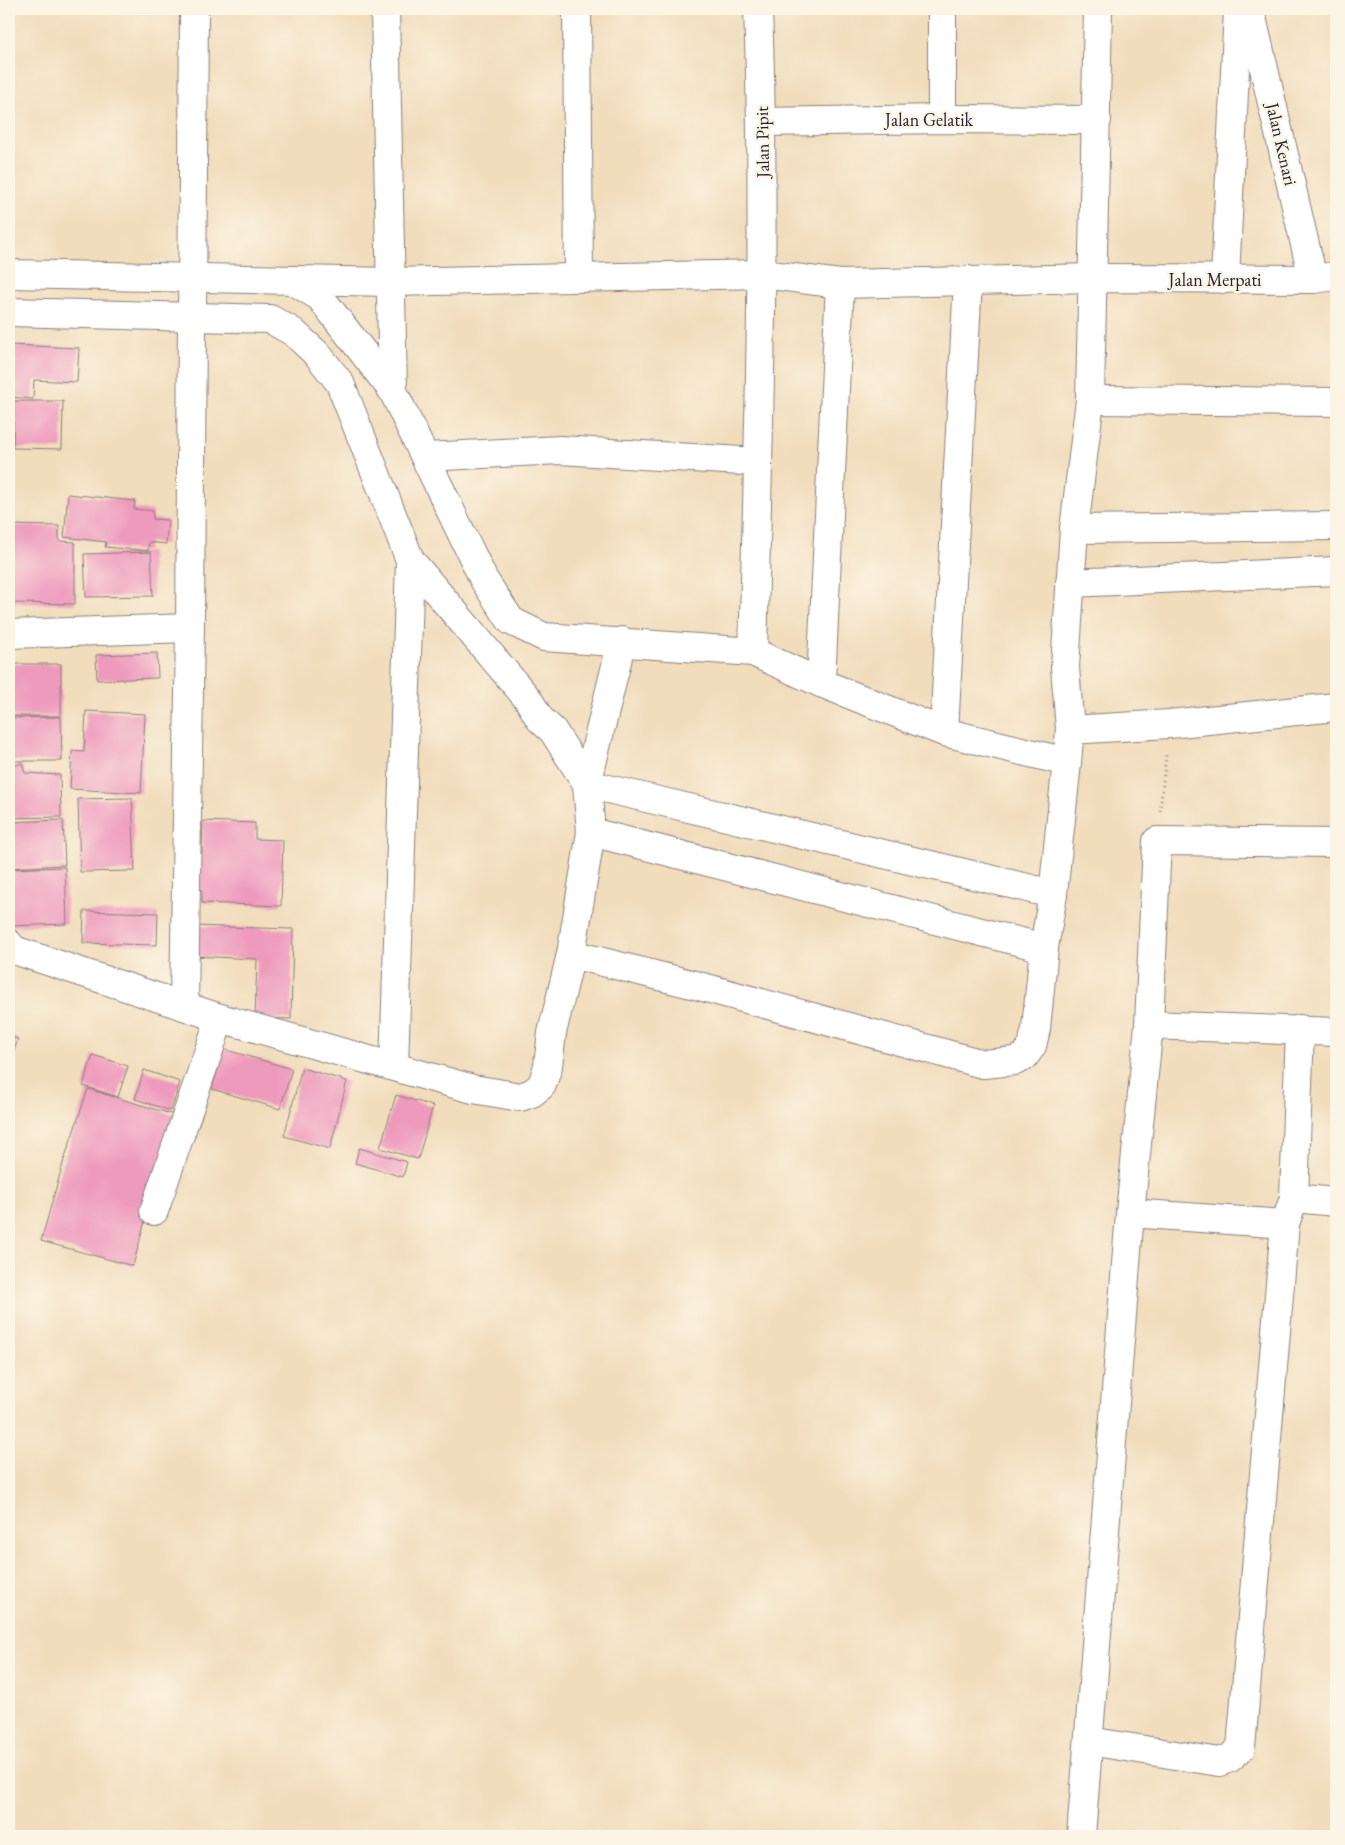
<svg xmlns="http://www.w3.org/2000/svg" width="1345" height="1845" viewBox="0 0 1345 1845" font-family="'EB Garamond',serif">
<rect width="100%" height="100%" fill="#fcf5e5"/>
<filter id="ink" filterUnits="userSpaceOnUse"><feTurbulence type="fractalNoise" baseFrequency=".02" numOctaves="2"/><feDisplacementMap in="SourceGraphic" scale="10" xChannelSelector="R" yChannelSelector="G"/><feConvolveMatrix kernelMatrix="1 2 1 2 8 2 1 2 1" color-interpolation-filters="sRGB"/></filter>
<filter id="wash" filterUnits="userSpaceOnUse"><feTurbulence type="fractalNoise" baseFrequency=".0096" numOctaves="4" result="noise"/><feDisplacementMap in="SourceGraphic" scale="20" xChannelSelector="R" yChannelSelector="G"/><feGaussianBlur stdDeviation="1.12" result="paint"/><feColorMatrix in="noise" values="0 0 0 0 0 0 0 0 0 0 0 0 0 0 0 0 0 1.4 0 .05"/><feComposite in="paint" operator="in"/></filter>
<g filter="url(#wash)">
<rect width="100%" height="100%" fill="#f1dcbb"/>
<g id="blocks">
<g fill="#ee9abd">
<path d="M9 345 79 348 77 382 34 380 33 399 9 397Z"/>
<path d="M14 401H63L62 449 13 448Z"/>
<path d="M68 494 135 501 134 509 153 511V519L168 520 166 544 149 542 148 551 105 547 106 542 64 537Z"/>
<path d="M10 525 59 526V541L75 542V604L9 603Z"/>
<path d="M151 552 153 596 86 597 84 554Z"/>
<path d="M157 653 158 678 97 680 96 655Z"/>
<rect x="9" y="664" width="52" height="52"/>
<path d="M86 711 145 714 141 793 70 789 72 751 84 752Z"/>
<path d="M61 717 62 761H9V718Z"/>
<path d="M22 763 25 773 60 775 61 817 9 818V768Z"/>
<path d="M132 798 135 871 80 872 78 799Z"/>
<path d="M63 820 65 865 9 868V822Z"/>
<path d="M203 821 255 823V839L283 840 281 906 202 903V890H194V853H202Z"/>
<path d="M65 867 67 924 9 926V869Z"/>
<path d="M84 911 158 913 157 945 83 943Z"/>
<path d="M193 926 293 929 291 1019 255 1018 257 959 192 956Z"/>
<path d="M9 1036 18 1039 9 1065Z"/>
<path d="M223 1049 292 1069 280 1109 212 1089Z"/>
<path d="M93 1055 128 1066 118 1097 83 1086Z"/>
<path d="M302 1068 347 1081 330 1149 284 1136Z"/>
<path d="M144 1070 180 1082 171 1111 135 1099Z"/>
<path d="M88 1089 178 1116 153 1191 133 1266 41 1241 64 1160Z"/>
<path d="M396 1095 433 1106 418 1159 380 1148Z"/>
<path d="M359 1148 407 1162 403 1177 355 1163Z"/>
</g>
</g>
</g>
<g filter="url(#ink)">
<use href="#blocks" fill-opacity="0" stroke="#8a7f7b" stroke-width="1"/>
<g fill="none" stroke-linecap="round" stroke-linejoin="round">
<defs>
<g id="street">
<path d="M385 9 393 391"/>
<path d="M577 9 579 277"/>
<path d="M1250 9 1313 279"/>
<path d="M942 119V9"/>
<path d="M762 122 942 119 1097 120"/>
<path d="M9 274 390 282 763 274 840 284 1093 278 1313 279 1336 276"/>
<path d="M1225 279 1238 9"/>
<path d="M292 280 320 297 393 391 484 580 511 621 544 637 753 652 821 683 944 732 1067 762"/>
<path d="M9 312 270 319 293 332 318 355 340 383 410 560 528 699 540 719 553 731 587 784 1053 894"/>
<path d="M1090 400 1336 402"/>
<path d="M426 457 560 450 758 462"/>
<path d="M1074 529 1336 526"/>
<path d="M1070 583 1336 571"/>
<path d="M9 634 190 628"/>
<path d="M753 652C759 437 766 223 758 9"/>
<path d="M821 683 840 284"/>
<path d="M1070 730 1169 724 1336 707"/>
<path d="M944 732 968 280"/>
<path d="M591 832 1044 948"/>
<path d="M9 944 14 950 220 1018 394 1067 473 1089 520 1097 532 1093 542 1085 548 1066 552 1033 571 954 591 832 587 784 622 641"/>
<path d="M571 954 703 987 983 1064 1015 1061 1024 1057 1032 1046 1036 1029 1044 948 1053 894 1067 762 1070 730 1065 667 1074 529 1090 400 1098 9"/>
<path d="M184 1006 190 628 194 9"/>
<path d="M1149 1025 1336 1032"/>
<path d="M394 1067 410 560"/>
<path d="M1294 1198 1336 1202"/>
<path d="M154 1211 220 1018"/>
<path d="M1130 1213 1285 1224"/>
<path d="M1089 1741 1219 1762 1230 1758 1241 1748 1285 1224 1294 1198 1300 1029"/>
<path d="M1081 1836 1130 1213 1149 1025 1157 841 1336 843"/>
</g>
</defs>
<use href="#street" stroke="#8a7f7b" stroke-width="30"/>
<path stroke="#8a7f7b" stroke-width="3" stroke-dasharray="1 4" stroke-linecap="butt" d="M1160 811 1166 755"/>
<use href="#street" stroke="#fff" stroke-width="28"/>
</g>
</g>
<g text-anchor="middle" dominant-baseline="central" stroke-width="5" stroke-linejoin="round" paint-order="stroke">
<g font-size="18" fill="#22223b" stroke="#fcf5e5">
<text x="929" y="119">Jalan Gelatik</text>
<text transform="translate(762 142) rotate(-91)">Jalan Pipit</text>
<text transform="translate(1282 144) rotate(77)">Jalan Kenari</text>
<text x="1215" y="279">Jalan Merpati</text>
</g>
</g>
<rect width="1345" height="1845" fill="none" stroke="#fcf5e5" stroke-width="30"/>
</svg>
